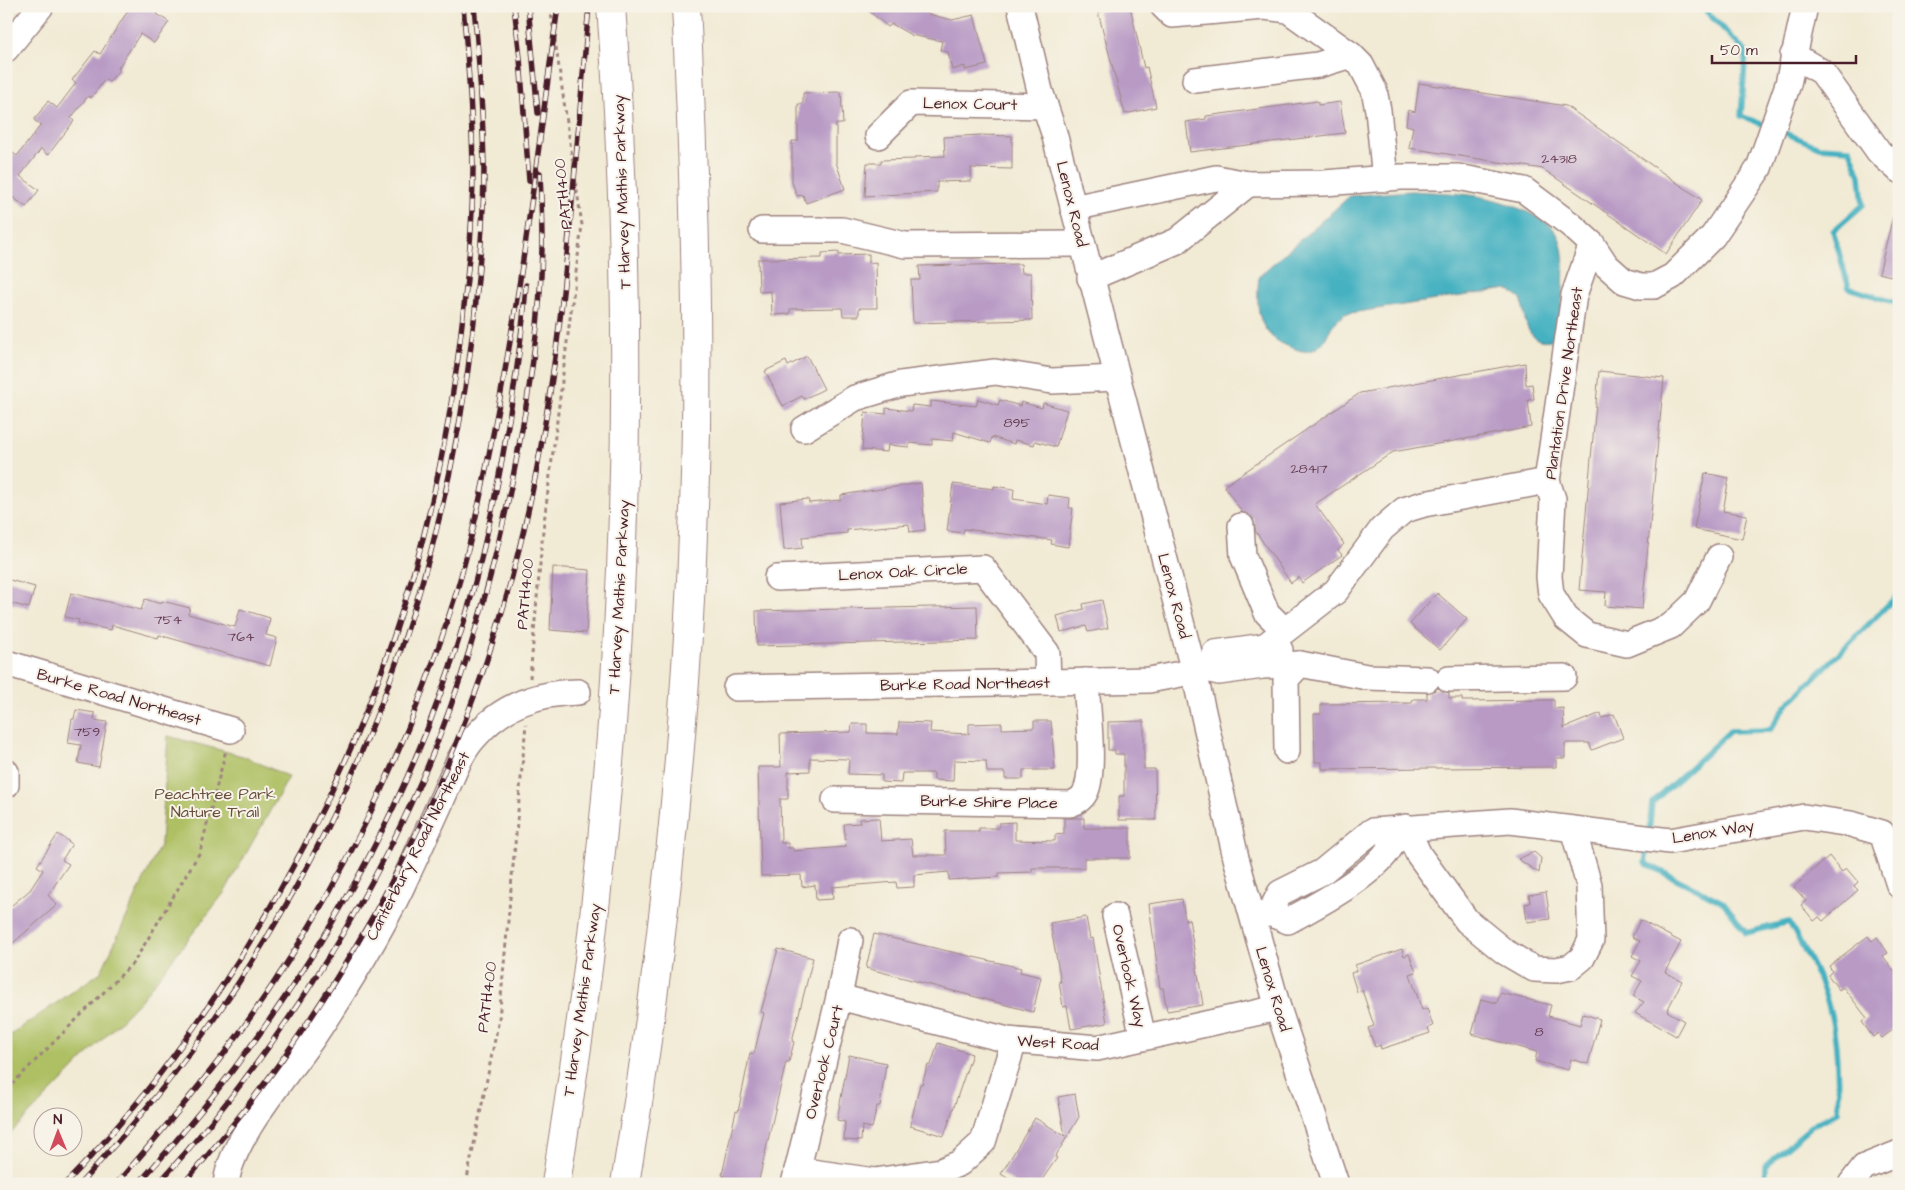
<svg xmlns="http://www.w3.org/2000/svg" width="1905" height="1190" viewBox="0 0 1905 1190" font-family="'Architects Daughter',sans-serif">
<rect width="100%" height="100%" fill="#f7f3e8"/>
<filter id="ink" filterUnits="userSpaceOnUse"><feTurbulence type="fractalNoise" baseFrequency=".02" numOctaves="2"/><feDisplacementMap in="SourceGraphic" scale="10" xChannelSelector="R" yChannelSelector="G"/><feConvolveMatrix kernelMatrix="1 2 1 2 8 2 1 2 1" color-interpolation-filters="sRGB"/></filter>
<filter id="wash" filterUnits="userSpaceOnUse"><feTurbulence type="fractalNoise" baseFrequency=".0096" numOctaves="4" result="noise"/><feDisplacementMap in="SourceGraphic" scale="20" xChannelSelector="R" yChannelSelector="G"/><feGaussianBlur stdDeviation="1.12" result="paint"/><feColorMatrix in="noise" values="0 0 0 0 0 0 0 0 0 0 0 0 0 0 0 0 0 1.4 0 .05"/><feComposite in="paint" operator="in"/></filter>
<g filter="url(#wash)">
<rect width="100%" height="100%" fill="#f1ead4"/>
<path fill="#aec064" stroke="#7c7048" d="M168 736 246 757 289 777 224 893 140 1001 6 1138V1038L101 972 161 843Z"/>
<path fill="#44b1c1" stroke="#476876" d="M1411 191C1458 194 1489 192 1533 215 1544 221 1555 226 1560 240 1568 260 1561 316 1557 338 1527 349 1525 322 1522 300L1507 289 1344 314C1340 319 1333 323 1331 328 1325 338 1325 343 1315 349 1307 353 1300 351 1293 348 1256 336 1256 309 1259 276L1350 196Z"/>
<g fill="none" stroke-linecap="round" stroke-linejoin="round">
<g stroke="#44b1c1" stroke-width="5.5">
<path d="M1701 6 1746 52 1741 116 1767 126"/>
<path d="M1778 130 1819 147 1850 149 1860 176 1863 205 1833 231 1849 288 1899 304"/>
<path d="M1649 832 1652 803 1730 731 1770 730 1786 706 1899 594"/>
<path d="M1648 843 1645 863 1724 903 1746 933 1789 922C1798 939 1808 955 1816 973 1838 1017 1838 1064 1838 1112L1813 1125 1765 1166 1764 1184"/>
</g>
</g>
<g id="blocks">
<g fill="#b89ac5">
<path d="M131 6H145L169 22 154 43 140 34 118 68 120 69 109 82 105 79 91 98 88 96 71 118 74 121 48 155 41 149 20 176 39 190 26 207 7 193 6 195V148L17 156 41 125 34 120 48 101 57 108 76 83 72 80 95 51 100 54Z"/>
<path d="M863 6H920L928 14 952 20 974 15 987 65 965 70V66L952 70 948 52 940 50 942 41 911 35 892 24 888 27Z"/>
<path d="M1123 6H1130L1144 68 1147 67 1156 107 1125 114 1098 12Z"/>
<path d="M1419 83 1566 106 1702 200 1666 254 1543 169 1409 148 1413 127 1406 125 1408 110 1415 112Z"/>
<path d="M841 92 843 124H836V162L845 189 806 203 803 195 797 196 792 182V141H798V104H803V93Z"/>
<path d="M1318 101V105L1340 102 1345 133 1190 152 1186 122 1206 119V116Z"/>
<path d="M981 135 1012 136V169L971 168V181L937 182V192L865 196 867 163H881V160L915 159V157L945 156 944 137Z"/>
<path d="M1893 216 1899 217V278L1879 273Z"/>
<path d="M839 252V255L869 254V263L876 262 877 308H859V316H843L842 308 790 309V314L772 315 771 291 759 292 758 259 822 258V253Z"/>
<path d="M1021 264 1022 273H1031L1032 320 913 323 911 280H920L919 266Z"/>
<path d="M807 356 824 389 804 399 802 396 783 406 765 371 786 361 788 366Z"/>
<path d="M1525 363 1526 385 1532 384 1534 399 1528 400 1531 427 1393 452 1315 504 1344 544 1338 550 1342 555 1302 583 1299 577 1291 583 1256 532 1253 518 1242 512 1224 486 1360 393Z"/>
<path d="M1599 371 1664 378 1642 609 1605 606 1606 592 1579 590Z"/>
<path d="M978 399 998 405 1000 400 1020 406 1021 402 1042 408 1043 403 1067 410 1056 447 1035 441 1034 445 1015 440 1014 444 992 437 990 443 954 432 953 441 932 439V445L909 443V447L888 445 887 452 862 450 865 412 886 414V408L911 411 912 405 931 407V401L976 406Z"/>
<path d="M1705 473 1729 478 1723 511 1747 515 1742 539 1694 529Z"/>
<path d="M921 483 925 530 910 532 909 524 847 530V533L802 537 803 548 784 550 780 502 808 499 809 503 841 500V495Z"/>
<path d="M953 484 994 489V486L1014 489 1013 499 1047 504 1048 495 1070 498 1069 508H1073L1068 547 1051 544 1052 540 964 529 963 533 947 531Z"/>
<path d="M553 567 590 570 586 633 550 630Z"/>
<path d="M6 579 35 587 29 608 6 602Z"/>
<path d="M71 593 141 610 145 599 161 604 162 601 190 608 188 614 235 627 240 609 270 618 266 635 277 638 270 666 159 635 158 638 112 625 111 630 78 623 79 620 65 617Z"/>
<path d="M1437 593 1467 619 1440 650 1410 624Z"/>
<path d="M1102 600 1108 628 1088 632 1086 626 1061 632 1057 616 1084 609 1083 604Z"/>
<path d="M977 606 978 640 757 646 756 611Z"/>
<path d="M1438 688 1449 693V698H1462V701L1554 700V709L1563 708 1564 728 1601 713 1602 718 1614 714 1623 738 1592 750 1589 743H1565V758H1556V767L1322 769V762H1315L1314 714H1321V704L1412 703 1413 699H1427V693Z"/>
<path d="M76 710 95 713 94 720 107 722 99 767 78 763 81 745 68 743 72 719H74Z"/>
<path d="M1034 721H1051L1055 770H1023V779H1005V772H987L986 761 954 760 953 781 934 780V773H902L901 783 882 782V775L848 774 849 759 810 758V771L788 772V799H780L781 843H788V848H793V851L846 847 844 824 860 823 859 819 879 818 881 841 911 839 913 855H946L945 831H979V828H999V823L1015 822V840L1055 841V835L1064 834V818H1084V828H1130V858H1084V868H1032V872L999 873V877L949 880V872L914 875V887L897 888 896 882 832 887 833 899 816 900 815 885 802 887 801 875 761 876 758 767H781L780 734 851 732 852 724H867V733L898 734 899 722 931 723 930 732 969 734V724L1002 723V729L1034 728Z"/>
<path d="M1144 721V769H1155L1156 820H1119V796H1124V754H1115V750H1108V722Z"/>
<path d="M58 834 72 844 62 860 69 864 48 895 57 905 6 949V910L30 890 43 870 37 866Z"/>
<path d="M1534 852 1541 858 1539 873 1518 859Z"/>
<path d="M1829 856 1842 872 1846 868 1858 882 1854 886 1858 890 1823 921 1819 917 1814 921 1801 905 1806 901 1794 887Z"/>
<path d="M1546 892 1550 919 1527 922 1525 904 1530 903 1529 895Z"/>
<path d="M1182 899 1185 920 1189 919 1203 1005 1167 1011 1163 988H1160L1149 904Z"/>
<path d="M1086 917 1090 939 1093 938 1107 1023 1071 1029 1067 1006 1063 1007 1059 981 1061 982 1050 923Z"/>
<path d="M1640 920 1681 942 1665 972 1682 981 1667 1011 1684 1021 1676 1036 1635 1013 1644 1002 1633 996 1642 981 1632 976 1641 961 1632 956 1640 941 1632 937Z"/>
<path d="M874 934 1021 968 1020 972 1041 977 1033 1012 866 968Z"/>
<path d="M1868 936 1872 941 1877 937 1888 953 1883 956 1899 977V1025L1882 1038 1878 1033 1873 1037 1862 1022 1867 1018 1843 987 1839 990 1828 975 1832 971 1829 966Z"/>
<path d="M778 949 813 958 792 1041 794 1042 789 1062H786L758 1184H722L724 1175H722L736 1111 738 1112 750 1053 754 1054 764 1013 761 1012Z"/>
<path d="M1402 949 1404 956 1409 954 1416 972 1410 974 1422 1010 1427 1008 1433 1026 1428 1028 1430 1033 1381 1049 1380 1045 1375 1047 1368 1028 1374 1026 1362 990 1357 992 1351 973 1356 971 1355 965Z"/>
<path d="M1500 993 1551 1005 1548 1016 1580 1025 1583 1014 1600 1019 1588 1064 1571 1059 1568 1070 1535 1061 1537 1052 1472 1034 1481 999 1497 1003Z"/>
<path d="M938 1043 972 1054 944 1136 910 1126 920 1084H922L928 1065H931Z"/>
<path d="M849 1055 886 1063 880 1106H877L872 1128 862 1126 861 1141 844 1140 845 1122 837 1120Z"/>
<path d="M1075 1094 1079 1117 1055 1157 1057 1158 1039 1184H1017L1001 1174 1035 1118 1065 1136 1058 1097Z"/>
</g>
</g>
</g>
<g filter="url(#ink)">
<use href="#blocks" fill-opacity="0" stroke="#9e8480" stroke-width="1"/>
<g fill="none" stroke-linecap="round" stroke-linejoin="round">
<defs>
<g id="minor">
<path d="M1020 6 1040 91 1054 133 1194 672 1236 858 1278 1008 1336 1184"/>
<path d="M1163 6 1172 15 1264 7 1288 10 1351 55 1361 65 1374 90 1378 110 1385 179"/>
<path d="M6 49 41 6"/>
<path d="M1793 55 1822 72 1879 152 1899 170"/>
<path d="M1195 80 1318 65 1351 55"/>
<path d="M878 136 911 103 1045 106"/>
<path d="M1073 208 1216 178 1248 184 1324 183 1401 177H1458L1524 190 1571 225 1592 244 1606 265 1624 281 1641 286H1654L1673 276 1713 236 1759 168 1788 84 1805 6"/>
<path d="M762 230H842L905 245 1081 244"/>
<path d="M1592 244 1574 295 1547 481 1553 499 1549 577 1551 594 1566 618 1587 635 1627 644 1671 626 1697 601 1719 557"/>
<path d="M1090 278 1177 241 1248 184"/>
<path d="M804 429 855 398 901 384 995 372 1052 381 1116 378"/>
<path d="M1241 526 1243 556 1267 613 1284 630"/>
<path d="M777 578 983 568 1047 653 1048 682"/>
<path d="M1265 646 1336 591 1382 529 1404 510 1424 504 1547 481"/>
<path d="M6 663 231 730"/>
<path d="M1207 669 1215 653 1265 646 1280 650"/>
<path d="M1449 679 1564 677"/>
<path d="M736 688 1149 680 1207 669 1219 672 1263 666 1300 664 1367 677 1427 679"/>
<path d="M1287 751 1286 679 1300 664"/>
<path d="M6 772V785"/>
<path d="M835 800 1070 804C1077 802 1082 799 1085 793 1096 772 1087 707 1086 681"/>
<path d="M1406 827 1419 855 1467 921 1505 952 1534 969 1556 970 1571 967 1582 958 1591 940 1589 885 1573 829"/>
<path d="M1270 913 1280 893 1322 872 1372 831 1510 821 1670 841 1804 817 1851 824 1882 833 1899 885"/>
<path d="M1115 916 1143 1037"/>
<path d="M1254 918 1270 913 1288 921C1317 905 1375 875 1391 846 1395 841 1396 834 1399 828"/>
<path d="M839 997 1008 1040 1097 1048 1278 1008"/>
<path d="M797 1170 875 1181 941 1171 960 1163 983 1142 1014 1041"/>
<path d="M226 1184C231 1138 287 1075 314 1036 348 985 383 929 408 873 421 845 434 818 446 790 454 772 461 752 475 737 502 705 537 693 578 692"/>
<path d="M794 1184 839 997 850 940"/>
<path d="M1851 1184 1864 1167 1899 1153"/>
</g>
<g id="highway">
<path d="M556 1184C568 1104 582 1023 591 943 628 629 636 321 611 6"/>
<path d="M625 1184C667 933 692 682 696 428 698 287 693 146 686 6"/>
</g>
</defs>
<use href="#minor" stroke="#9e8480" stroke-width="28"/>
<use href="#highway" stroke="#9e8480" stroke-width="30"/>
<g stroke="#9e8480" stroke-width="3" stroke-dasharray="4 4" stroke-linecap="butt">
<path d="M530 678 543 530 582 225 550 6"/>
<path d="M6 1090 134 962 200 852 226 750"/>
<path d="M466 1184 499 1019 526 724"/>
</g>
<use href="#minor" stroke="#fff" stroke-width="25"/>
<use href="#highway" stroke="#fff" stroke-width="28"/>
<defs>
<g id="rail">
<path d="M514 6 520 58 529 181"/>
<path d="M528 6 538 113"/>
<path d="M65 1184C137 1110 199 1026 252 938 371 743 439 542 463 315 469 266 473 216 473 167 472 113 468 60 463 6"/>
<path d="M80 1184C122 1137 163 1091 199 1040 352 829 446 579 474 321 479 270 484 218 484 167 483 113 479 60 474 6"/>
<path d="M116 1184C153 1142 189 1099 223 1055 327 917 404 761 455 597 473 537 485 475 497 414 523 279 539 142 558 6"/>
<path d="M138 1184C269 1040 378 871 443 687 470 611 489 533 503 454 513 398 522 342 526 285"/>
<path d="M158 1184C269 1061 363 918 428 765 467 672 493 575 513 477 528 401 541 323 542 245 542 221 541 197 540 173"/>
<path d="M183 1184C347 998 466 774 523 533 564 361 573 182 589 6"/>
</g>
</defs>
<use href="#rail" stroke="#4a1f2b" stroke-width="5.5"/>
<use href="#rail" stroke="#f7f3e8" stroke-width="4" stroke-dasharray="11" stroke-linecap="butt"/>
</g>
</g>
<g text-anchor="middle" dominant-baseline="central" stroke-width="4" stroke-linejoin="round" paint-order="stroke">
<g font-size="14" fill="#663e52">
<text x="1559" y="159">24318</text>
<text x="1017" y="423">895</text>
<text x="1309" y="469">28417</text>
<text x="168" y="620">754</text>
<text x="241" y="637">764</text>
<text x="87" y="732">759</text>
<text x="1539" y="1032">8</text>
</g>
<g font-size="16" fill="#4a1f2b" stroke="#f7f3e8">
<text transform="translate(970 104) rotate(1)">Lenox Court</text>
<text transform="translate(622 192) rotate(-92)">T Harvey Mathis Parkway</text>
<text transform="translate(563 194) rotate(-96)">PATH400</text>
<text transform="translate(1072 204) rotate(76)">Lenox Road</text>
<text transform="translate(1564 383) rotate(-82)">Plantation Drive Northeast</text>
<text transform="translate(903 572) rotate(-3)">Lenox Oak Circle</text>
<text transform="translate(525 594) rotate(-85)">PATH400</text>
<text transform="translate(1174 596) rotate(75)">Lenox Road</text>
<text transform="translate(619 597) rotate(-87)">T Harvey Mathis Parkway</text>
<text transform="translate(965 684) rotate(-1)">Burke Road Northeast</text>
<text transform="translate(119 697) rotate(16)">Burke Road Northeast</text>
<text transform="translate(989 802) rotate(1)">Burke Shire Place</text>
<text transform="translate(1713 832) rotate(-9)">Lenox Way</text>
<text transform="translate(418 846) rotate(-63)">Canterbury Road Northeast</text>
<text transform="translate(1129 976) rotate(77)">Overlook Way</text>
<text transform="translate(1273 989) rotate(73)">Lenox Road</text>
<text transform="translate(487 997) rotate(-83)">PATH400</text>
<text transform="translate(582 1000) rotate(-82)">T Harvey Mathis Parkway</text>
<text transform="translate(1058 1043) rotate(3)">West Road</text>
<text transform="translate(824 1062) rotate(-76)">Overlook Court</text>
</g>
<g font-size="16" fill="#684f3c" stroke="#f7f3e8">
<text x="215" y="794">Peachtree Park<tspan x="215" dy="18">Nature Trail</tspan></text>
</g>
</g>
<rect width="1905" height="1190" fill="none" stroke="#f7f3e8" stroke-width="25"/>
<g transform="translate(58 1132) rotate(359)"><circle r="24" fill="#f7f3e8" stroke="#b29e9c"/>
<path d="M0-4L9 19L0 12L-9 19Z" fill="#d1495b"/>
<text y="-8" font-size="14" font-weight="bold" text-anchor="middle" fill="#4a1f2b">N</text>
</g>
<path d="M1712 55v8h144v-8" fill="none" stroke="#4a1f2b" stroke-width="2.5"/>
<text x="1720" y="55" font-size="15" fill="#4a1f2b" stroke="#f7f3e8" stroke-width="4" paint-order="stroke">50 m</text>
</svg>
